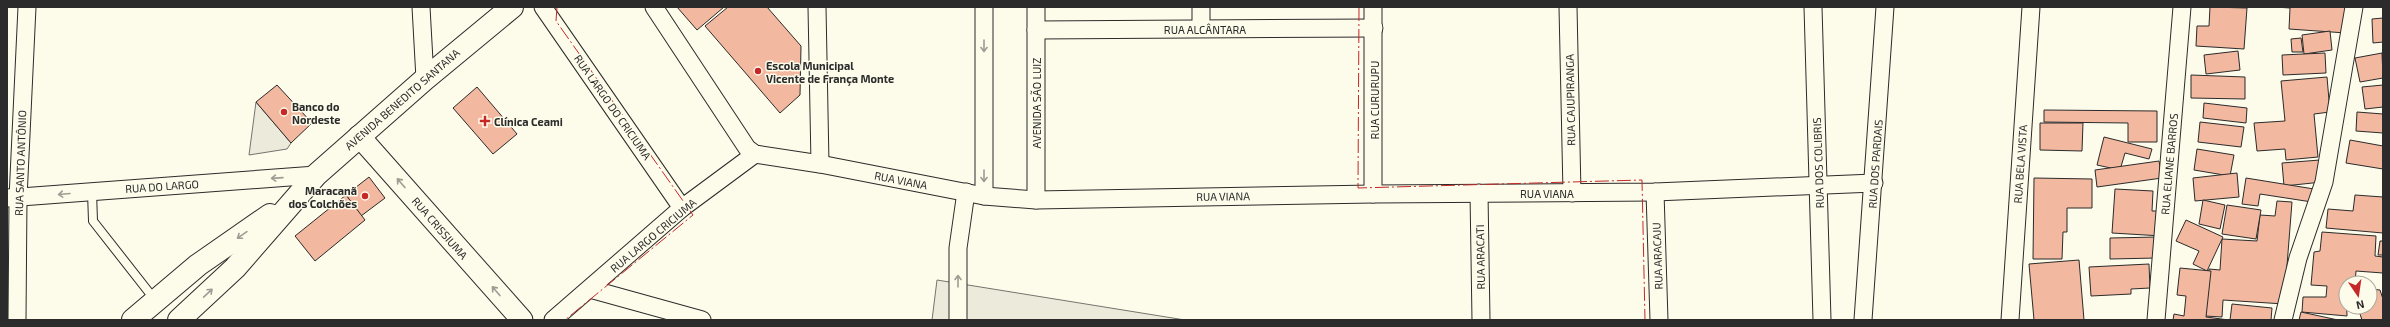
<svg xmlns="http://www.w3.org/2000/svg" width="2390" height="327" viewBox="0 0 2390 327" font-family="'Exo 2',sans-serif">
<rect width="100%" height="100%" fill="#fdfbea"/>
<path fill="#ecebdb" stroke="#74746e" d="M937 280 1185 320H932Z"/>
<path fill="#eceadb" stroke="#74746e" d="M256 102 291 143 287 149 249 155Z"/>
<g fill="#f2b8a0" stroke="#2b2b2b">
<path d="M677 7H724L697 30Z"/>
<path d="M728 7H767L801 46 800 95 780 113 705 26Z"/>
<path d="M2210 7 2247 8 2244 49 2196 46 2197 26H2209Z"/>
<path d="M2275 7H2347L2346 33 2289 29 2290 8Z"/>
<path d="M2383 18V42L2373 43 2372 19Z"/>
<path d="M2330 31 2332 50 2304 54 2302 35Z"/>
<path d="M2301 38 2303 52H2292L2291 39Z"/>
<path d="M2238 51 2240 70 2206 74 2204 55Z"/>
<path d="M2325 53 2326 73 2283 75 2282 55Z"/>
<path d="M2382 53 2383 78 2360 82 2355 58Z"/>
<path d="M2191 75 2245 77V99L2191 98Z"/>
<path d="M2327 77 2330 112 2314 114 2318 157 2286 160 2285 149 2257 151 2254 123 2285 121 2281 81Z"/>
<path d="M277 85 312 123 291 143 256 102Z"/>
<path d="M2383 85V107L2365 109 2362 87Z"/>
<path d="M477 87 517 134 493 154 453 108Z"/>
<path d="M2204 103 2247 108 2246 123 2203 118Z"/>
<path d="M2044 110 2157 111V142H2128V123L2044 122Z"/>
<path d="M2357 112 2383 114V133L2356 131Z"/>
<path d="M2200 122 2244 127 2241 147 2198 142Z"/>
<path d="M2040 123H2083L2082 151 2040 150Z"/>
<path d="M2104 137 2152 149 2149 159 2125 153 2120 170 2097 165Z"/>
<path d="M2350 140 2383 146V169L2346 163Z"/>
<path d="M2197 149 2234 155 2230 176 2194 170Z"/>
<path d="M2320 160 2322 182 2284 186 2282 163Z"/>
<path d="M2159 161 2162 178 2097 187 2095 170Z"/>
<path d="M2237 173 2239 197 2195 201 2193 178Z"/>
<path d="M369 177 385 198 361 216 346 195Z"/>
<path d="M2034 178 2092 179V208H2067V232H2063L2062 259H2033Z"/>
<path d="M2246 178 2314 189 2312 202 2260 194 2258 206 2242 204Z"/>
<path d="M2115 189 2153 191 2152 211H2163L2162 236 2112 233Z"/>
<path d="M346 195 365 220 315 261 295 236Z"/>
<path d="M2355 195 2383 197V233L2326 228 2328 209 2353 211Z"/>
<path d="M2203 200 2225 205 2220 229 2199 224Z"/>
<path d="M2277 201 2292 202 2284 304 2223 300 2222 317 2205 316 2209 269 2220 270 2222 239 2257 241 2260 215 2275 216Z"/>
<path d="M2227 205 2261 210 2256 239 2222 234Z"/>
<path d="M2186 220 2223 237 2207 271 2193 264 2199 251 2176 241Z"/>
<path d="M2322 232 2376 236 2375 256 2383 257V273L2356 271 2355 283H2346L2347 316 2302 312 2303 297H2326L2327 286 2311 285 2314 252 2320 251Z"/>
<path d="M2157 237V258L2110 259V238Z"/>
<path d="M2380 241H2383V255H2378Z"/>
<path d="M2079 260 2084 320H2034L2029 264Z"/>
<path d="M2149 264 2150 288 2131 289V294L2091 296 2089 267Z"/>
<path d="M2180 268 2211 271 2206 317 2229 320H2173L2174 314 2184 316 2186 296 2177 295Z"/>
<path d="M2370 289 2380 290 2383 299V320H2362L2358 308 2351 307H2370Z"/>
<path d="M2232 304 2272 308 2271 320H2230Z"/>
<path d="M2301 312 2338 320H2299Z"/>
</g>
<g fill="none" stroke-linecap="round" stroke-linejoin="round">
<defs>
<path id="service" d="M92 192 93 221 155 300"/>
<g id="minor">
<path d="M421 7 425 79"/>
<path d="M543 7 682 208"/>
<path d="M654 7 747 148 755 154 820 164 984 196 1036 200 1373 194 1655 192 1874 183"/>
<path d="M817 7 820 164"/>
<path d="M1201 7V28"/>
<path d="M1373 7V194"/>
<path d="M1568 7 1572 193"/>
<path d="M1813 7 1822 320"/>
<path d="M1036 30 1374 28"/>
<path d="M1655 192 1659 320"/>
<path d="M1479 193 1481 320"/>
<path d="M984 196V7"/>
<path d="M7 198 316 175"/>
<path d="M1036 200V7"/>
<path d="M590 289 702 320"/>
<path d="M17 320 18 198 27 7"/>
<path d="M553 320 682 208 755 154"/>
<path d="M958 320V248L966 192"/>
<path d="M1863 320 1885 7"/>
<path d="M2010 320 2031 7"/>
<path d="M2156 320 2182 7"/>
<path d="M2283 320 2298 258 2324 182 2354 7"/>
</g>
<path id="tertiary" d="M359 136 522 320"/>
<g id="primary">
<path d="M133 320 198 265 270 215"/>
<path d="M179 320 235 268 316 175 425 79 512 7"/>
</g>
</defs>
<use href="#service" stroke="#2b2b2b" stroke-width="10"/>
<use href="#minor" stroke="#2b2b2b" stroke-width="19"/>
<use href="#tertiary" stroke="#2b2b2b" stroke-width="23"/>
<use href="#primary" stroke="#2b2b2b" stroke-width="24"/>
<use href="#service" stroke="#fdfbea" stroke-width="8"/>
<use href="#minor" stroke="#fdfbea" stroke-width="17"/>
<use href="#tertiary" stroke="#fdfbea" stroke-width="21"/>
<use href="#primary" stroke="#fdfbea" stroke-width="22"/>
<g stroke="#c62828" stroke-width="1" stroke-dasharray="14 3 2 3" stroke-linecap="butt">
<path d="M557 7 556 21 693 215 565 320"/>
<path d="M1359 7 1358 188 1642 180 1645 320"/>
</g>
</g>
<defs><path id="oneway-shaft" d="M-6 0H5M1.5-3L5.5 0L1.5 3" fill="none" stroke-width="1.6" stroke-linecap="round" stroke-linejoin="round"/></defs>
<g stroke="#9e9d94">
<use href="#oneway-shaft" transform="translate(984 46) rotate(90)"/>
<use href="#oneway-shaft" transform="translate(984 176) rotate(90)"/>
<use href="#oneway-shaft" transform="translate(277 178) rotate(176)"/>
<use href="#oneway-shaft" transform="translate(401 183) rotate(-131)"/>
<use href="#oneway-shaft" transform="translate(64 194) rotate(175)"/>
<use href="#oneway-shaft" transform="translate(242 235) rotate(145)"/>
<use href="#oneway-shaft" transform="translate(958 281) rotate(-90)"/>
<use href="#oneway-shaft" transform="translate(496 291) rotate(-131)"/>
<use href="#oneway-shaft" transform="translate(208 293) rotate(-43)"/>
</g>
<g fill="#c62828" stroke="#fdfbea" stroke-width="1.5">
<circle cx="758" cy="71" r="4"/>
<circle cx="284" cy="112" r="4"/>
<path d="M483 115h4v4h4v4h-4v4h-4v-4h-4v-4h4z"/>
<circle cx="365" cy="196" r="4"/>
</g>
<g text-anchor="middle" dominant-baseline="central" stroke-width="3" stroke-linejoin="round" paint-order="stroke">
<g font-size="11" fill="#2b2b2b" stroke="#fdfbea">
<text x="1205" y="29">RUA ALCÂNTARA</text>
<text transform="translate(402 99) rotate(-41)">AVENIDA BENEDITO SANTANA</text>
<text transform="translate(1374 100) rotate(-90)">RUA CURURUPU</text>
<text transform="translate(1570 100) rotate(-91)">RUA CAJUPIRANGA</text>
<text transform="translate(1036 103) rotate(-90)">AVENIDA SÃO LUIZ</text>
<text transform="translate(613 107) rotate(55)">RUA LARGO DO CRICIUMA</text>
<text transform="translate(20 163) rotate(-88)">RUA SANTO ANTÔNIO</text>
<text transform="translate(1818 163) rotate(-92)">RUA DOS COLIBRIS</text>
<text transform="translate(1875 164) rotate(-86)">RUA DOS PARDAIS</text>
<text transform="translate(2020 164) rotate(-86)">RUA BELA VISTA</text>
<text transform="translate(2169 164) rotate(-85)">RUA ELIANE BARROS</text>
<text transform="translate(901 180) rotate(11)">RUA VIANA</text>
<text transform="translate(162 186) rotate(-4)">RUA DO LARGO</text>
<text x="1547" y="193">RUA VIANA</text>
<text transform="translate(1223 196) rotate(-1)">RUA VIANA</text>
<text transform="translate(440 228) rotate(49)">RUA CRISSIUMA</text>
<text transform="translate(653 235) rotate(-40)">RUA LARGO CRICIUMA</text>
<text transform="translate(1657 256) rotate(-92)">RUA ARACAJU</text>
<text transform="translate(1480 257) rotate(-91)">RUA ARACATI</text>
</g>
<g font-size="11" font-weight="bold" fill="#2b2b2b" stroke="#fdfbea" text-anchor="start">
<text x="766" y="65">Escola Municipal<tspan x="766" dy="13">Vicente de França Monte</tspan></text>
<text x="292" y="106">Banco do<tspan x="292" dy="13">Nordeste</tspan></text>
<text x="494" y="121">Clínica Ceami</text>
<text x="357" y="190" text-anchor="end">Maracanã<tspan x="357" dy="13">dos Colchões</tspan></text>
</g>
</g>
<rect width="2390" height="327" fill="none" stroke="#2b2b2b" stroke-width="16"/>
<g transform="translate(2358 295) rotate(167)"><circle r="19" fill="#fdfbea" stroke="#a9a89e"/>
<path d="M0-3L7 15L0 10L-7 15Z" fill="#c62828"/>
<text y="-6" font-size="11" font-weight="bold" text-anchor="middle" fill="#2b2b2b">N</text>
</g>
</svg>
